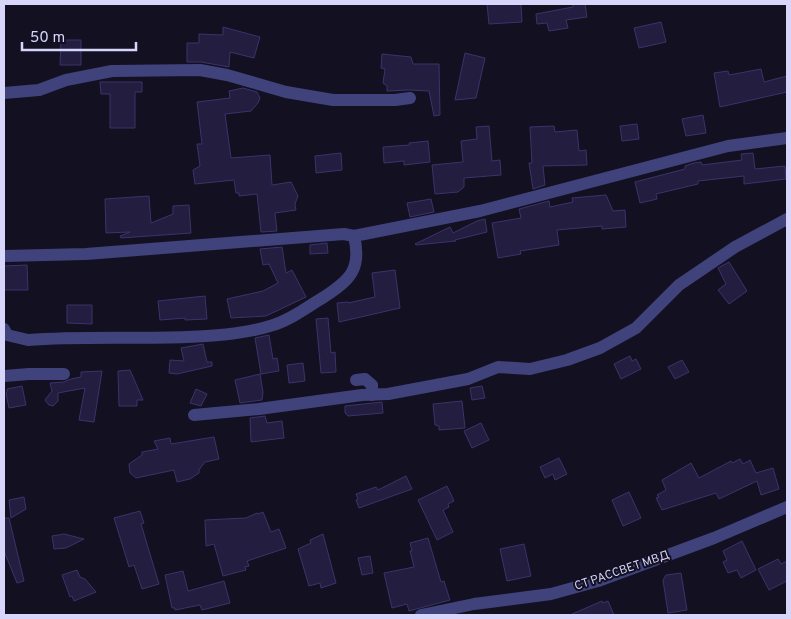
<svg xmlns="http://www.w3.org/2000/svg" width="791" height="619" viewBox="0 0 791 619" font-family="Overpass,sans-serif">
<rect width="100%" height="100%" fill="#121021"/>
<g fill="#231e40" stroke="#3b336a">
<path d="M487 4H521L522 22 489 24Z"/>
<path d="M573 4H585L587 17 566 20 568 28 549 31 547 23 537 24 536 14 573 7Z"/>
<path d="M661 22 666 42 639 48 634 28Z"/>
<path d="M223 27 260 37 254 58 230 52 229 67 201 62H187V43H199V34L223 35Z"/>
<path d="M61 40H81V65H60Z"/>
<path d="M465 53 485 58 476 98 455 100Z"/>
<path d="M382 54 411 57 413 64H439L440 115 434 116 429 91 409 90 387 91V86L383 83 385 69 381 68Z"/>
<path d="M761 69 764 82 787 76V92L720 107 714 73 728 71 729 75Z"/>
<path d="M100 82H142V92H135V128H110V94H101Z"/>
<path d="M243 88 257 92 260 98 258 103 251 111 225 114 231 158 270 155 272 185 291 182 298 196 295 204 296 210 275 213 277 231 261 232 257 194 239 196V193H236L234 180 195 184 193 170 200 166 197 144H202L197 102 230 98 229 91Z"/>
<path d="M703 115 706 133 686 136 682 119Z"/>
<path d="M637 124 639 139 622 141 620 126Z"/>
<path d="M489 126 492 161 500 160 501 175 464 178V187L458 192 435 194 432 165 463 162 461 141 477 139 476 127Z"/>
<path d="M554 126 555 132 577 130 579 151 586 150 587 165 543 166 545 185 533 189 529 163H532L530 127Z"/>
<path d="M428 141 430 162 404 165V161L384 163 383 147 410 145 409 143Z"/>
<path d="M341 153 342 170 316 173 315 156Z"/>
<path d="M753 153 755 169 785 166 786 179 744 184V176L698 181V184L656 194 657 199 640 203 635 182 685 169V166L694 163 701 162 702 165 742 160 741 154Z"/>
<path d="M606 195 613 211 625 210 626 227 602 229V226L557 230 559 245 520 251 521 254 498 258 492 223 521 218 519 209 549 201 550 207 573 202 572 198Z"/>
<path d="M149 196 151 223 173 214V206L189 205 191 233 121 238 120 236 130 232 106 233 105 199Z"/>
<path d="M431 199 434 212 410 217 407 203Z"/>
<path d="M485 219 487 232 455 240 456 241 416 245 415 244 450 227 453 233 477 221Z"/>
<path d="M327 243 328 253 310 254V245Z"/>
<path d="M282 247 286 273 292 270 306 297 266 316 231 318 227 299 263 291 278 283 269 264 263 265 260 249Z"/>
<path d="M729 262 747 291 729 304 718 290 726 284 718 268Z"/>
<path d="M27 265 28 290H4V266Z"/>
<path d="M395 270 400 308 339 322 337 303 348 302V303L375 297 372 273Z"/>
<path d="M205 296 207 319 185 320V318L160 320 158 301Z"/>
<path d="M67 305H92V324L67 323Z"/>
<path d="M328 318 331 353 335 352 336 372 321 373 316 319Z"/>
<path d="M269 335 273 359 277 358 279 371 261 374 255 338Z"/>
<path d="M203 344 207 362H212V366L177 374 169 373 170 360 184 361 181 348Z"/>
<path d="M630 356 632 361 636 359 641 369 621 379 614 364Z"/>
<path d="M682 360 689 372 675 379 668 367Z"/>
<path d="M303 363 305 381 289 383 287 365Z"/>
<path d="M130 370 143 400H137V406H119L118 371Z"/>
<path d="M102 371 94 422 79 420 85 388 58 393V401L53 406 49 405 45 400 52 391 50 383 64 382 71 379 81 377V372Z"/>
<path d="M260 374 263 392 262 400 240 403 235 380Z"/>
<path d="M22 386 26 405 9 408 6 393 7 392V389Z"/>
<path d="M482 386 485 398 472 400 470 388Z"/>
<path d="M196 389 207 394 201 406 190 403Z"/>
<path d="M462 401 465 428 439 430V426L435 425 433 404Z"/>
<path d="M382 402 383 413 348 416 345 413V406Z"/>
<path d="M265 416 267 423 282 421 284 438 251 442 250 418Z"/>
<path d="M481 423 489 440 472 448 464 431Z"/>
<path d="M214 437 219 459 205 462 199 470V473L190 479 177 482 174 470 136 478 130 473 129 464 142 455V452L158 449 154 441 170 438 171 444Z"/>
<path d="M559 458 567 474 555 480 553 474 545 478 540 467Z"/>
<path d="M740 459 743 464 750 460 756 473 773 468 779 489 761 495 757 481 719 499 716 493 662 510 656 498 659 497 657 495 666 490 662 480 691 463 699 478 731 461 732 463Z"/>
<path d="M406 476 412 489 359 508 356 500 358 499 356 494 376 487 378 490Z"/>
<path d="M447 486 454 501 448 504 449 507 443 510 453 532 437 540 418 500Z"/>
<path d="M629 492 641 518 623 526 612 500Z"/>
<path d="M24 497 26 509 11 518 9 500Z"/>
<path d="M140 511 144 523 141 524 159 584 142 589 134 565 129 567 114 518Z"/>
<path d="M263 512 271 532 279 529 286 548 247 561 249 566 245 567 246 570 223 576 214 544 206 546 205 520 246 518 257 513 258 514Z"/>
<path d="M4 518H9L24 581 17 583 4 551Z"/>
<path d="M64 534 84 539 66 548 54 549 52 536Z"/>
<path d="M323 534 336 583 321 588 320 583 309 586 298 549 311 543 310 540Z"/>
<path d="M428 538 441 582 444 581 450 600 409 611 407 604 392 608 384 573 414 567 410 551H412L410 543Z"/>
<path d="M742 541 756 570 741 578 737 570 728 573 723 562 727 560 723 551Z"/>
<path d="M524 544 531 576 507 581 500 549Z"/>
<path d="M370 556 373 573 362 575 358 558Z"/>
<path d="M778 559 781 564 787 561V581L769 590 758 569Z"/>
<path d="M77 570 80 577 85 579 96 592 74 601 72 596 70 597 62 575Z"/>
<path d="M183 571 188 591 224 581 230 603 202 610 200 605 175 610V608H172L165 575Z"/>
<path d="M681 573 687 610 668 613 663 580 666 575Z"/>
<path d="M602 601 603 603 608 601 614 615H570Z"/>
</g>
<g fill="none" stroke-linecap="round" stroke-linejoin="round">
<g stroke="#40427b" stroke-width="12">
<path d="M4 93 39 90 66 80 112 71 200 70 227 75 286 92 333 100H395L410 98"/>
<path d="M4 256 86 254 344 234 354 236 480 211 728 146 787 138"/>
<path d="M4 329 7 335 28 340C81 336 134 339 187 337 215 336 244 334 270 326 289 321 307 307 324 297 350 280 362 269 354 236"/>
<path d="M4 376 29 374H64"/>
<path d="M356 380 365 379 372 385V395"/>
<path d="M194 415 259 409 362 395 388 394 468 379 498 367 530 369 567 360 600 348 636 328 679 285 735 247 787 219"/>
<path d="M421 615 474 604 551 594 598 581 714 538 787 507"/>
</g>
</g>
<g text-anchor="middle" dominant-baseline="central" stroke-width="4" stroke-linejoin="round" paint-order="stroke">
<g font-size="12" fill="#d7d5fa" stroke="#121021">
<text transform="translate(622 571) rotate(-19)">СТ РАССВЕТ МВД</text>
</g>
</g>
<rect width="791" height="619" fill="none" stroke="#d7d5fa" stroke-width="10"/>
<path d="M22 42v8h114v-8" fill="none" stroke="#d7d5fa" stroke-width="2.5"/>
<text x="30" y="42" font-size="15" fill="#d7d5fa" stroke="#121021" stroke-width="4" paint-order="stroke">50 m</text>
</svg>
